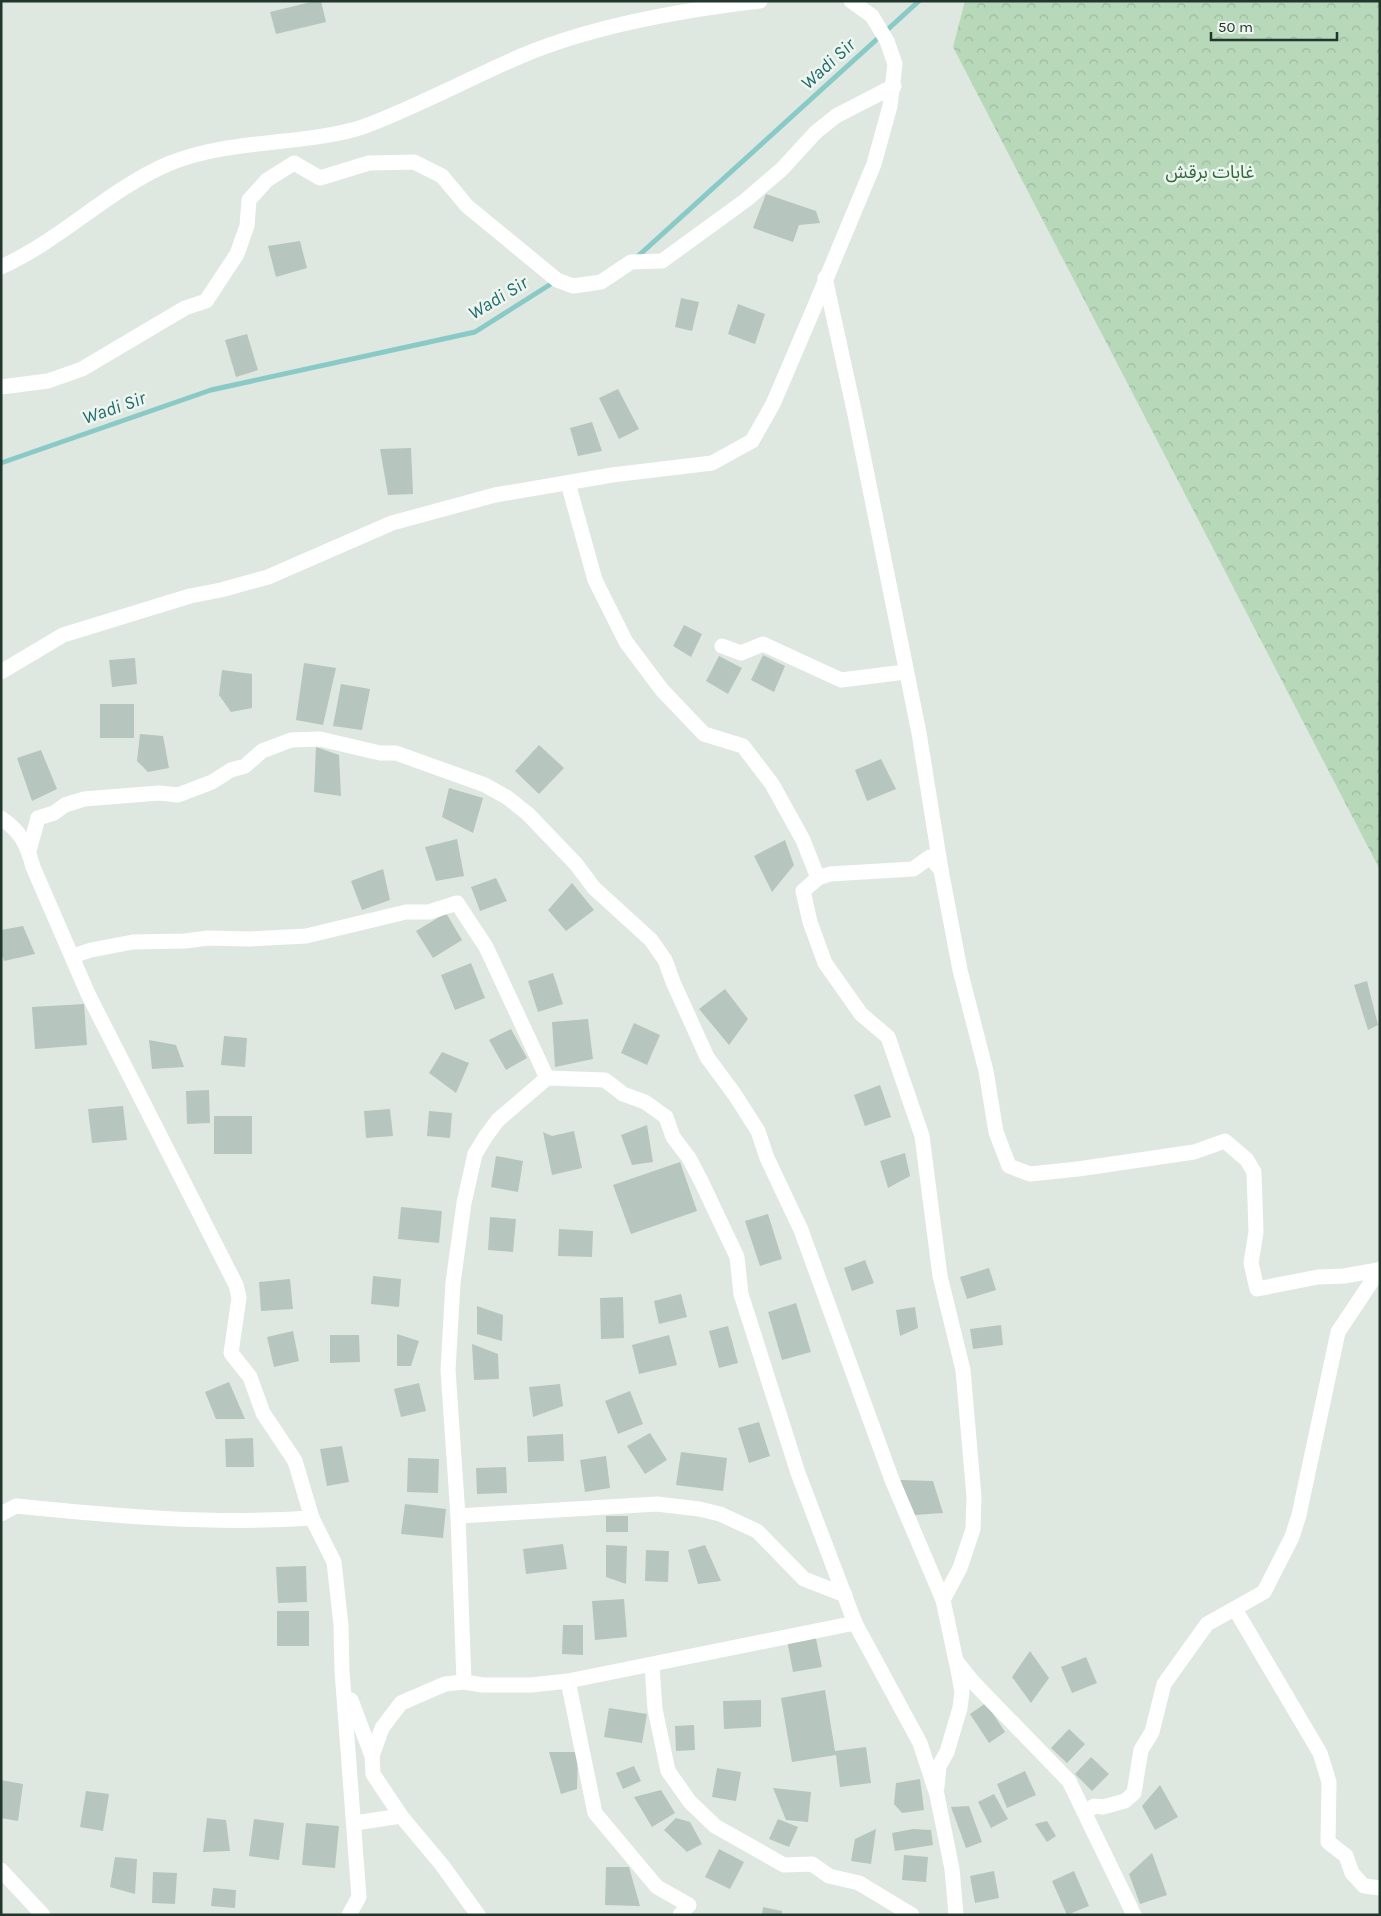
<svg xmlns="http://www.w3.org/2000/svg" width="1381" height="1916" viewBox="0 0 1381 1916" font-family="Karla,'Noto Sans Arabic',sans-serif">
<defs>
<pattern id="forest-crowns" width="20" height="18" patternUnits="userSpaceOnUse" patternTransform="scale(1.25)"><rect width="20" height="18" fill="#b8d8ba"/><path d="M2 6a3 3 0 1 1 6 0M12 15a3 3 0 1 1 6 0" fill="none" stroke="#9ebaa0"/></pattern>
</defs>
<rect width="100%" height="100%" fill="#dee8e1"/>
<path fill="url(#forest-crowns)" d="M965 1H1380V870L953 47Z"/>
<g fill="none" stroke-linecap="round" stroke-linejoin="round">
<g stroke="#89cac6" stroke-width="5">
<path d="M636 258 919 1"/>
<path d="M1 463 211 390 475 332 554 282"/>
</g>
</g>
<g fill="#b6c5bd">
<path d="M315 1H321L326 22 276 34 270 12Z"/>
<path d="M766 194 816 211 820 223 799 225 793 242 753 228Z"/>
<path d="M300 241 307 268 276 277 268 246Z"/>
<path d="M681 298 699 302 692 331 675 327Z"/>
<path d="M738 304 765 314 755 344 728 334Z"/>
<path d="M247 334 258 370 236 377 225 340Z"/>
<path d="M618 389 639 429 619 439 599 398Z"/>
<path d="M592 422 602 451 578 456 570 428Z"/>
<path d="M411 448 413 494 388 495 380 449Z"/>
<path d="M684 625 702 634 691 657 673 646Z"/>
<path d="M763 655 785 666 774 692 751 680Z"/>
<path d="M719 656 742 668 728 694 706 681Z"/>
<path d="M135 658 137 684 112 687 109 660Z"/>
<path d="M304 663 336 668 323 725 296 720Z"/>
<path d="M222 670 252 674V708L231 712 219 695Z"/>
<path d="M341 684 370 689 362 730 333 726Z"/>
<rect x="100" y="704" width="34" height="34"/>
<path d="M140 734 163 736 169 768 148 772 137 761Z"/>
<path d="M539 745 564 768 539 794 515 771Z"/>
<path d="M316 747 339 755 341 796 314 792Z"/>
<path d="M41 750 57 789 32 801 17 758Z"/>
<path d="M881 759 896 789 867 801 855 770Z"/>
<path d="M449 788 483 798 473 833 442 817Z"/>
<path d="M457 839 464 876 436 881 425 847Z"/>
<path d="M785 840 794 865 772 892 754 856Z"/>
<path d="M383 869 390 900 362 910 351 881Z"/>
<path d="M496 878 507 901 480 911 471 887Z"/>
<path d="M572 883 594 910 566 931 548 910Z"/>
<path d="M446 913 462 940 433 958 416 931Z"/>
<path d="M23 926 35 954 4 961 1 953V930Z"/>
<path d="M471 963 485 998 455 1010 441 975Z"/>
<path d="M553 973 563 1004 538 1012 528 981Z"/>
<path d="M1367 981 1378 1025 1368 1030 1354 985Z"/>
<path d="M725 989 748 1019 729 1045 699 1009Z"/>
<path d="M84 1004 87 1045 35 1049 32 1007Z"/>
<path d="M588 1019 593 1059 555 1067 552 1022Z"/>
<path d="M634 1023 660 1035 647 1065 621 1053Z"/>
<path d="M511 1029 527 1058 506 1070 489 1040Z"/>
<path d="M224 1036 247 1038 245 1067 221 1065Z"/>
<path d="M149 1040 176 1045 184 1067 152 1069Z"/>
<path d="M442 1052 469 1063 456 1093 429 1073Z"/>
<path d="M880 1085 891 1117 865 1126 854 1095Z"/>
<path d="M209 1090 210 1123 187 1124 186 1091Z"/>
<path d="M123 1106 127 1140 92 1143 88 1109Z"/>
<path d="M390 1109 393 1136 366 1138 364 1111Z"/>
<path d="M429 1111 452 1113 450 1138 427 1136Z"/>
<rect x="214" y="1116" width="38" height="38"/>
<path d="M647 1125 653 1162 632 1165 621 1135Z"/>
<path d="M574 1131 582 1168 552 1175 543 1132 552 1136Z"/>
<path d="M905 1153 910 1176 888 1188 880 1161Z"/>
<path d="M496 1156 523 1161 518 1192 491 1187Z"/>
<path d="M680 1162 697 1211 631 1234 613 1185Z"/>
<path d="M401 1207 442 1211 439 1243 398 1239Z"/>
<path d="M768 1214 782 1259 760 1266 745 1221Z"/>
<path d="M490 1217 516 1219 513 1252 488 1250Z"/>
<path d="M559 1229 593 1231 592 1257 558 1256Z"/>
<path d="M865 1260 874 1283 852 1291 844 1268Z"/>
<path d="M989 1268 996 1290 967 1299 960 1277Z"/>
<path d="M373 1276 401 1279 399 1307 371 1304Z"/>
<path d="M290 1279 293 1309 261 1311 259 1282Z"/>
<path d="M681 1294 687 1317 659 1324 654 1301Z"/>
<path d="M623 1297 624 1338 601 1339 600 1298Z"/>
<path d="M796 1303 811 1352 782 1360 768 1312Z"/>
<path d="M477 1306 503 1315 502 1341 477 1334Z"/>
<path d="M915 1307 918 1328 900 1336 896 1310Z"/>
<path d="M1001 1325 1003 1345 973 1349 970 1329Z"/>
<path d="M728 1326 738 1363 719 1368 709 1331Z"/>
<path d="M293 1331 299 1361 274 1367 267 1337Z"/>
<path d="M397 1334 419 1341 411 1366H397Z"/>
<path d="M330 1335H359L360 1362 330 1363Z"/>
<path d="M669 1335 677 1365 639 1374 632 1345Z"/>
<path d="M472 1344 498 1354 499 1379 474 1380Z"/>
<path d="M229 1382 245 1419H216L205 1392Z"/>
<path d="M419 1383 426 1411 401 1417 394 1389Z"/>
<path d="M560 1384 563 1406 533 1417 529 1387Z"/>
<path d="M630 1391 643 1424 618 1434 605 1401Z"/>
<path d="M759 1422 770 1456 749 1463 738 1428Z"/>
<path d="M650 1433 667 1460 645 1474 627 1446Z"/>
<path d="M563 1434 564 1461 528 1462 527 1436Z"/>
<path d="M253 1438 254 1467H226L225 1439Z"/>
<path d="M342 1446 349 1482 327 1486 320 1449Z"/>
<path d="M681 1452 727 1458 723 1491 676 1485Z"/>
<path d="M606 1456 610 1488 585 1492 580 1460Z"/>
<path d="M408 1458 439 1459 438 1493 407 1492Z"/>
<path d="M506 1467 507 1493 477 1494 476 1468Z"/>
<path d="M900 1480 933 1481 943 1513 915 1515Z"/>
<path d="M405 1504 446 1509 443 1538 401 1534Z"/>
<rect x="606" y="1516" width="22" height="16"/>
<path d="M563 1544 567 1569 526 1574 523 1549Z"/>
<path d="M606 1545 627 1546 626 1584 606 1577Z"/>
<path d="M705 1545 721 1581 698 1584 688 1550Z"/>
<path d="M646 1550 669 1551 668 1582 645 1581Z"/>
<path d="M306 1566 307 1602 278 1603 276 1567Z"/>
<path d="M624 1599 627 1637 595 1640 592 1601Z"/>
<rect x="277" y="1611" width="32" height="35"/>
<path d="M563 1625H583V1655L562 1654Z"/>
<path d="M815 1634 822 1667 793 1672 787 1640Z"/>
<path d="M1030 1651 1049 1678 1031 1703 1012 1677Z"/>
<path d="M1086 1657 1097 1683 1072 1693 1061 1667Z"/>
<path d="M825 1690 835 1751 866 1747 871 1783 840 1787 836 1755 792 1762 781 1698Z"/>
<path d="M761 1700V1727L724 1729 723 1701Z"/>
<path d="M986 1703 1005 1732 989 1743 970 1714Z"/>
<path d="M609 1708 647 1714 642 1743 604 1737Z"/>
<path d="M694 1725 695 1750 676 1751 675 1726Z"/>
<path d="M1069 1729 1085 1744 1067 1763 1051 1748Z"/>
<path d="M549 1752H578L577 1789 561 1794Z"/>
<path d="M1091 1757 1109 1774 1092 1791 1075 1774Z"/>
<path d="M634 1766 641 1781 623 1789 616 1773Z"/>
<path d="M717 1768 741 1772 736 1801 712 1797Z"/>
<path d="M1025 1771 1036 1795 1007 1808 997 1784Z"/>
<path d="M920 1779 924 1810 902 1813 894 1804 896 1783Z"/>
<path d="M1 1780 23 1784 18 1821 1 1818Z"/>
<path d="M1160 1785 1178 1817 1155 1830 1142 1806Z"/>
<path d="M773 1788 811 1792 808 1822 786 1820Z"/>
<path d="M661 1790 675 1813 652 1827 634 1797Z"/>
<path d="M86 1791 109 1794 103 1831 80 1827Z"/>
<path d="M994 1794 1008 1819 991 1828 978 1802Z"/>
<path d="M969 1806 982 1842 966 1848 951 1807Z"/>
<path d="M207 1818 226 1820 230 1851 203 1852Z"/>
<path d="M676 1818 690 1822 702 1844 687 1852 664 1830Z"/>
<path d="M254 1819 284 1823 279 1860 249 1856Z"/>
<path d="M778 1819 798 1827 789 1847 769 1839Z"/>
<path d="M1047 1821 1056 1836 1047 1842 1035 1824Z"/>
<path d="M306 1823 339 1826 335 1868 302 1865Z"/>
<path d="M876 1829 871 1864 851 1861 855 1839Z"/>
<path d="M913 1829 931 1830 933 1845 895 1851 892 1833Z"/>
<path d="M719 1849 744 1862 730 1889 705 1877Z"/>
<path d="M1152 1853 1167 1895 1140 1904 1129 1874Z"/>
<path d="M904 1855 928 1857 926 1882 902 1880Z"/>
<path d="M115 1857 137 1859 135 1894 110 1887Z"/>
<path d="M606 1867H629L640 1906 605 1905Z"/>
<path d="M994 1871 999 1898 975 1903 970 1876Z"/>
<path d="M1074 1871 1089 1906 1067 1915 1052 1881Z"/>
<path d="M153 1872 177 1873 175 1904 152 1903Z"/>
<path d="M213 1888 236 1890 235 1908 211 1906Z"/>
<path d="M763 1907 782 1911V1915H762Z"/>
</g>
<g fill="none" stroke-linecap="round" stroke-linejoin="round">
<g stroke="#fff" stroke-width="15">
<path d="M1 267C61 240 108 190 168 164 228 139 294 146 356 129 373 124 390 116 406 109 445 92 482 73 521 56 594 25 682 10 760 1"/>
<path d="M825 278 854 410 919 733 941 870 960 970 986 1071 996 1132 1009 1166 1030 1174 1078 1169 1194 1152 1225 1141 1247 1160 1254 1172 1256 1232 1251 1263 1257 1289 1318 1277 1344 1276 1378 1270"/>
<path d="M1 387 48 381 82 369 185 308 206 301 237 254 247 226 249 200 267 180 294 163 320 178 369 163 414 162 442 176 467 206 557 280 573 286 601 282 631 262 662 261 746 200 782 169 816 132 836 116 894 86"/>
<path d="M568 483 595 580 626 642 662 690 704 734 743 746 772 784 803 840 818 878"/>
<path d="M722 646 741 653 763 644 841 680 905 672"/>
<path d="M1 672 63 635 190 596 221 590 268 577 392 523 495 495 612 475 712 463 752 441 773 404 814 308 874 164 890 106 895 64 887 41 872 16 851 1"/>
<path d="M1 818C21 832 27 844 33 867L88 994 236 1285 239 1298 231 1353 250 1377 263 1413 295 1461 312 1518 334 1562 341 1625 342 1671 359 1897 349 1915"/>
<path d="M29 851 38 818 54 813 65 805 84 799 159 793 178 795 212 782 231 770 245 766 262 751 291 740 320 739 380 753H396L485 785 508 798 528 814 576 864 594 888 651 940 665 960 673 982 707 1057 735 1095 758 1131 767 1158 801 1230 892 1480 943 1600"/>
<path d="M941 870 930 857 913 869 830 874 818 878 803 891 810 922 825 963 861 1014 888 1037 922 1136 940 1276 963 1370 974 1497 973 1529 960 1568 943 1600 956 1661 973 1682 1069 1781 1134 1915"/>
<path d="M73 956 91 950 133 942 185 941 208 938 249 939 306 936 406 912H429L457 903 486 947 547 1078"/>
<path d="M1 1514 16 1506C115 1516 213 1525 312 1518"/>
<path d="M458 1516 657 1504 699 1509 720 1514 757 1531 804 1579 845 1595"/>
<path d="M1235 1609 1320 1753 1329 1782 1328 1842 1346 1856 1352 1873 1364 1886 1380 1888"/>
<path d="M652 1666 655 1709 668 1771 690 1802 715 1826 784 1865 812 1864 829 1876 859 1883 912 1915"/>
<path d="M568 1681 595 1813 657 1887 689 1905 680 1915"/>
<path d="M464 1682 458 1516 448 1370 453 1283 464 1203 475 1154 486 1136 498 1120 547 1078 605 1080 623 1094 645 1102 666 1117 673 1137 689 1158 701 1181 737 1257 741 1294 798 1473 855 1623 920 1743 937 1795 952 1869 956 1915"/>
<path d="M351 1700 372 1756 373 1774 401 1816 442 1865 478 1915"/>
<path d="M372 1756 382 1728 401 1703 445 1684 464 1682 483 1685H531L568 1681 855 1623"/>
<path d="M937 1787 939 1766 947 1752 960 1708 962 1692 957 1665"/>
<path d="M1085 1813 1094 1806 1103 1807 1125 1801 1134 1793 1141 1750 1152 1732 1164 1684 1207 1624 1264 1592 1292 1537 1299 1515 1338 1332 1380 1269"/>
<path d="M355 1823 401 1816"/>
</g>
<path stroke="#fff" stroke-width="15" d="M1 1870 43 1915"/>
</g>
<g text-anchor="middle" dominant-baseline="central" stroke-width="5" stroke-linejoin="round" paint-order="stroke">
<g font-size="18" fill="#2e6a39" stroke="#eef5f0">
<text x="1210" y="172">غابات برقش</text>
</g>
<g font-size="19" font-style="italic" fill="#206d6a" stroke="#eef5f0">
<text transform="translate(828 64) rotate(-42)">Wadi Sir</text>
<text transform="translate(498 298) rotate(-31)">Wadi Sir</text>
<text transform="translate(114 408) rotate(-19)">Wadi Sir</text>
</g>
</g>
<rect width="1381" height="1916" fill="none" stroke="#21362c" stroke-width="5"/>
<path d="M1211 32v8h126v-8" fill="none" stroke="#21362c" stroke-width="2.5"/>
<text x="1218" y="32" font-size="15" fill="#21362c" stroke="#eef5f0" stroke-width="4" paint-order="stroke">50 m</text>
</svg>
